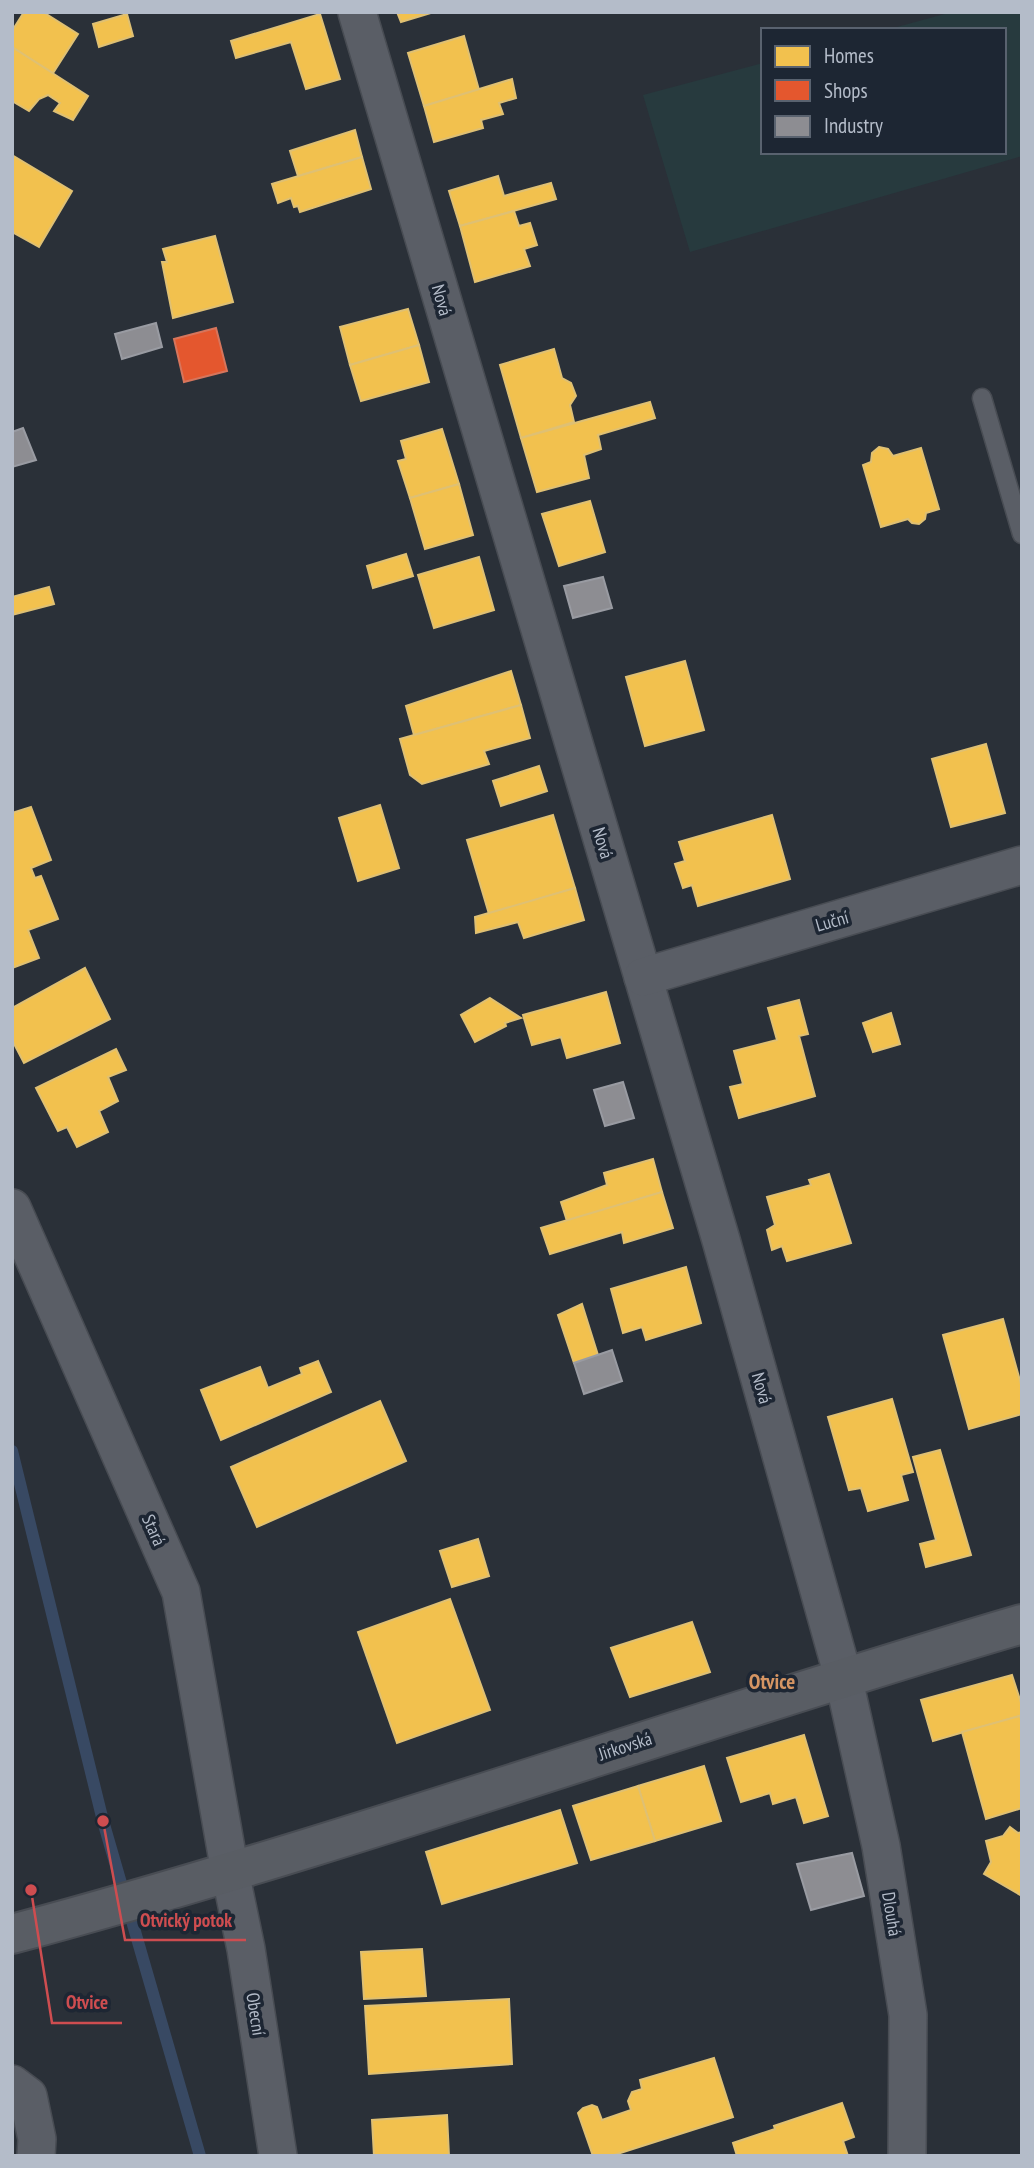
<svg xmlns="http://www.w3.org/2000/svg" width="1034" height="2168" viewBox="0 0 1034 2168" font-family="'PT Sans Narrow',sans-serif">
<rect width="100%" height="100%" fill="#2a3038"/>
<path fill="#273a3e" d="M952 12H1022V156L690 252 643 95 763 63V152H1004V30H886Z"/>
<g fill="#f2c14e" stroke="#dfc073" stroke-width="2">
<path d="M24 12H43L78 34 53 73 12 47V31Z"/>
<path d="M397 12H434L401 22Z"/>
<path d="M127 14 133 36 99 47 93 24Z"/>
<path d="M320 14 340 79 306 89 291 42 236 58 231 41Z"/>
<path d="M464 36 479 90 424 106 408 53Z"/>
<path d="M12 47 88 96 73 120 54 111 60 103 48 95 39 99 29 111 12 101Z"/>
<path d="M512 79 516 98 499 103 503 114 481 120 483 128 434 142 424 106Z"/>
<path d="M355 130 362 157 298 176 290 151Z"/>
<path d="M12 155 72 191 39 247 12 232Z"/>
<path d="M362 157 371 189 300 212 298 206 294 207 291 198 278 203 272 184Z"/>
<path d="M498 176 504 196 551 183 556 199 460 226 449 191Z"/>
<path d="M514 211 519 226 530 223 537 245 524 249 530 266 475 282 460 226Z"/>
<path d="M215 236 233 302 173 318 162 262H167L163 249Z"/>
<path d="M408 309 419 345 350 365 340 327Z"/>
<path d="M419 345 429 382 361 401 350 365Z"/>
<path d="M554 349 562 378 571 383 576 396 570 405 574 422 521 438 500 365Z"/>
<path d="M650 402 655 418 598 435 601 449 584 455 589 478 537 492 521 438Z"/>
<path d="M442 429 459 484 410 498 398 461 406 459 401 441Z"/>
<path d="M879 447 888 449 893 456 921 448 939 509 926 513 925 519 919 524 912 523 908 519 881 527 863 465 871 462 872 453Z"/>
<path d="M459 484 473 535 425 549 410 498Z"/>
<path d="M590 501 605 552 559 566 542 514Z"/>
<path d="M406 554 413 576 373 588 367 566Z"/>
<path d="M479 557 494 610 434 628 418 575Z"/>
<path d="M49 587 54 604 12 615V597Z"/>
<path d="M685 661 704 730 645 746 626 677Z"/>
<path d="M511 671 521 705 414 735 406 706Z"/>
<path d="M521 705 530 738 484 751 489 764 422 784 410 775 400 739Z"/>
<path d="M986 744 1005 813 951 827 932 759Z"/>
<path d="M539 766 547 791 501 806 493 781Z"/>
<path d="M380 805 399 868 358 881 339 818Z"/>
<path d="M31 807 51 860 31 868 35 878 41 876 58 919 28 930 39 958 12 968V813Z"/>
<path d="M553 815 575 888 489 914 467 840Z"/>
<path d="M772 815 790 879 698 906 692 885 683 888 675 864 685 861 679 842Z"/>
<path d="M575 888 584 920 524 938 518 922 476 933 475 917Z"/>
<path d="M85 968 110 1019 24 1063 12 1040V1008Z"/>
<path d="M606 992 620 1043 567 1058 561 1037 532 1045 523 1015Z"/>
<path d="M490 998 521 1018 505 1023 506 1026 475 1042 461 1015Z"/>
<path d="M799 1000 808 1034 799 1036 815 1096 739 1118 730 1087 743 1084 734 1051 777 1040 768 1008Z"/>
<path d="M891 1013 900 1044 873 1052 863 1023Z"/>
<path d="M116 1049 126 1070 108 1077 118 1101 99 1111 108 1132 77 1147 67 1127 58 1131 36 1088Z"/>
<path d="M653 1159 662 1192 567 1221 561 1202 607 1185 604 1173Z"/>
<path d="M829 1174 851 1243 787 1261 782 1246 772 1250 767 1230 775 1225 767 1197 811 1185 809 1180Z"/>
<path d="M662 1192 673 1228 624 1243 622 1232 550 1254 541 1228Z"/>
<path d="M686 1267 701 1323 646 1340 642 1327 623 1333 611 1289Z"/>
<path d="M582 1304 598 1355 574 1363 558 1315Z"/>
<path d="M1003 1319 1022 1388V1414L969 1429 943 1335Z"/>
<path d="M318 1361 331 1392 221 1440 201 1390 260 1367 268 1388 302 1374 300 1368Z"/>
<path d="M892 1399 913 1472 901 1475 908 1500 868 1511 861 1488 849 1490 828 1417Z"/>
<path d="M380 1401 406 1461 257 1527 231 1467Z"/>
<path d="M940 1450 971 1555 926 1567 920 1544 936 1540 913 1457Z"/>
<path d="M478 1539 489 1576 452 1587 440 1551Z"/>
<path d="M450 1599 490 1710 397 1743 358 1632Z"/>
<path d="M692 1622 710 1672 630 1697 611 1648Z"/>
<path d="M1012 1675 1022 1706V1715L933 1741 921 1700Z"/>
<path d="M1020 1716 1022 1723V1808L986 1819 962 1732Z"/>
<path d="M804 1735 828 1816 804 1823 796 1797 773 1804 770 1793 741 1802 727 1758Z"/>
<path d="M704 1766 721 1821 655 1841 638 1786Z"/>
<path d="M638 1786 655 1841 591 1860 573 1806Z"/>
<path d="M560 1810 577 1863 442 1904 426 1852Z"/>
<path d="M1010 1827 1018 1833 1022 1832V1896L984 1874 991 1862 986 1841 1003 1836Z"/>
<path d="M422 1949 426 1996 364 1999 361 1952Z"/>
<path d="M509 1999 512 2064 369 2074 365 2006Z"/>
<path d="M714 2058 733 2117 611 2156H593L578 2113 583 2108 592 2105 597 2107 602 2120 631 2110 628 2101 632 2092 642 2089 640 2080Z"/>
<path d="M842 2103 854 2137 843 2141 848 2156H737L733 2143 775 2129 774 2126Z"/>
<path d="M447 2115 449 2156H374L372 2120Z"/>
</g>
<path fill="#e4572e" stroke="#d6755c" stroke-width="2" d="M216 328 227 371 184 382 174 339Z"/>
<g fill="#8d8d92" stroke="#999ba2" stroke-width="2">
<path d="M156 323 162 347 122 359 115 334Z"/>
<path d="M23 428 36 460 12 467V432Z"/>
<path d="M603 577 612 608 573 618 564 586Z"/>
<path d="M623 1082 634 1118 605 1126 594 1090Z"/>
<path d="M612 1350 622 1381 584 1394 574 1363Z"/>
<path d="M852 1853 864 1896 811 1910 797 1864Z"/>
</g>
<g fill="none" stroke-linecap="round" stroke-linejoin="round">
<path stroke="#384963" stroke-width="12" d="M12 1451 103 1821 200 2156"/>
<defs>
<path id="lane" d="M982 398 1022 534"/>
<g id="street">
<path d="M357 12 721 1240 843 1676 881 1846 908 2015 907 2156"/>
<path d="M643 977 1022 865"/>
<path d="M12 1208 181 1592 230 1872 246 1949 278 2156"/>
<path d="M12 2084 28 2096 37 2139 36 2156"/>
</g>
<path id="secondary" d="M12 1934C352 1843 684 1723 1022 1624"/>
</defs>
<use href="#lane" stroke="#484c53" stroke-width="21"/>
<use href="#street" stroke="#484c53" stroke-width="40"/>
<use href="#secondary" stroke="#484c53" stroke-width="42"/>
<use href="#lane" stroke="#5a5e66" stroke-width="18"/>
<use href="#street" stroke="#5a5e66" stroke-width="37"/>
<use href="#secondary" stroke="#595d64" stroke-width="38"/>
</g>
<g text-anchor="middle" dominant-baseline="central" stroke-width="7" stroke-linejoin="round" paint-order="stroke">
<g font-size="18" fill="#b4bcc9" stroke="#1d2633">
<text transform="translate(442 300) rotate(74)">Nová</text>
<text transform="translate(603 843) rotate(73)">Nová</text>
<text transform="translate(832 921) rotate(-16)">Luční</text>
<text transform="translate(762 1388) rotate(74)">Nová</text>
<text transform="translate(154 1530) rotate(66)">Stará</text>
<text transform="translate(625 1746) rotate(-18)">Jirkovská</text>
<text transform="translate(892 1914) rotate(81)">Dlouhá</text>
<text transform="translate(256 2014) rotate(81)">Obecní</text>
</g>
<g font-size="21" font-weight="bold" fill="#d59563" stroke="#1d2633">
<text x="772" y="1681">Otvice</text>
</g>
</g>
<path fill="none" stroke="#ce4d50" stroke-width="2.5" d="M103 1821L125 1940H246M31 1890L52 2023H122"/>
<g fill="#ce4d50" stroke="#1d2633" stroke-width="2.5">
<circle cx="103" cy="1821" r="7"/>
<circle cx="31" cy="1890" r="7"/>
</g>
<g font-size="19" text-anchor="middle" font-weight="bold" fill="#ce4d50" stroke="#1d2633" stroke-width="7" stroke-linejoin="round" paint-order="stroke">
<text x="186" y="1927">Otvický potok</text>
<text x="87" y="2009">Otvice</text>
</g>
<rect width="1034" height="2168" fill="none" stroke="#b4bcc9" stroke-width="28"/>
<rect x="761" y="28" width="245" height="126" fill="#1d2633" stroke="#59626f" stroke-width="2"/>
<rect x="775" y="46" width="35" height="21" fill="#f2c14e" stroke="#59626f" stroke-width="2"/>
<text x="824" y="63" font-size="21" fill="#b4bcc9">Homes</text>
<rect x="775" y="80" width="35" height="21" fill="#e4572e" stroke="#59626f" stroke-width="2"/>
<text x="824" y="98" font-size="21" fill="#b4bcc9">Shops</text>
<rect x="775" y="116" width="35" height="21" fill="#8d8d92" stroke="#59626f" stroke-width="2"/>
<text x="824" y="133" font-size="21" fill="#b4bcc9">Industry</text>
</svg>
